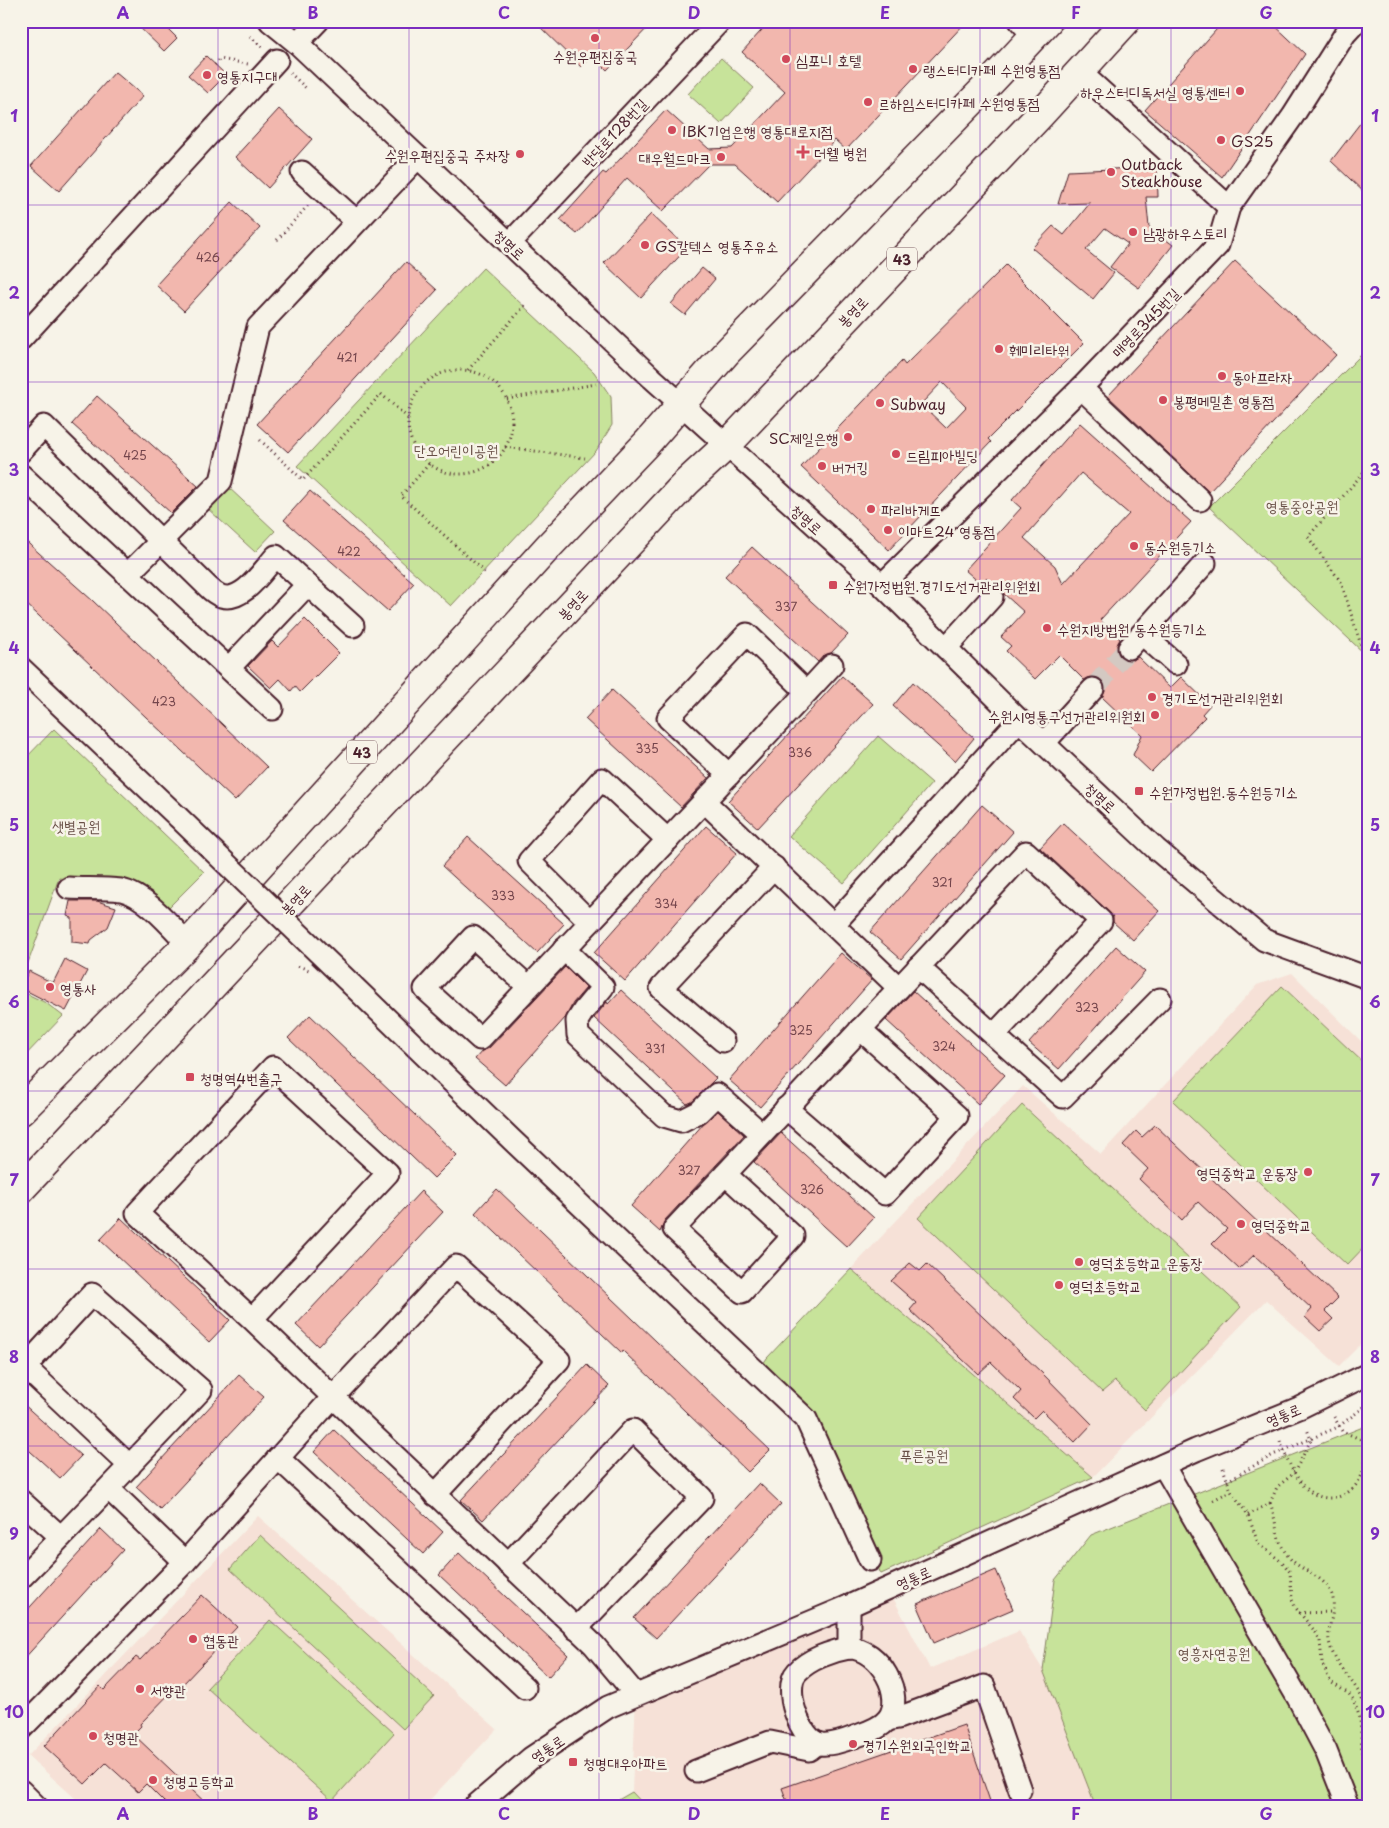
<svg xmlns="http://www.w3.org/2000/svg" width="1389" height="1828" viewBox="0 0 1389 1828" font-family="'Playpen Sans','Poor Story',sans-serif">
<rect width="100%" height="100%" fill="#f7f3e8"/>
<filter id="ink" filterUnits="userSpaceOnUse"><feTurbulence type="fractalNoise" baseFrequency=".02" numOctaves="2"/><feDisplacementMap in="SourceGraphic" scale="10" xChannelSelector="R" yChannelSelector="G"/><feConvolveMatrix kernelMatrix="1 2 1 2 8 2 1 2 1" color-interpolation-filters="sRGB"/></filter>
<g filter="url(#ink)">
<g fill="#f6e1d7">
<path d="M1292 973 1368 1048V1337L1339 1366 1266 1300 1093 1477 851 1269 1023 1086 1101 1154 1257 985Z"/>
<path d="M258 1516 497 1729 423 1807H85L28 1756Z"/>
<path d="M888 1588 930 1669 1019 1631 1043 1670 1096 1807H646L632 1792 636 1695Z"/>
</g>
<g fill="#c7e39a" stroke="#888162">
<path d="M721 58 754 88 721 124 688 94Z"/>
<path d="M483 268 594 372 611 397 612 425 596 451 451 606 297 466Z"/>
<path d="M1368 348V657L1209 507Z"/>
<path d="M227 486 275 531 255 552 207 508Z"/>
<path d="M54 729 204 872 159 917 123 886 59 878 21 982V763Z"/>
<path d="M878 736 932 783 844 883 789 836Z"/>
<path d="M1282 986 1368 1067V1243L1347 1265 1173 1101Z"/>
<path d="M21 991 46 1003 63 1016 21 1060Z"/>
<path d="M1022 1105 1241 1307 1145 1410 1115 1381 1102 1392 918 1218Z"/>
<path d="M851 1269 1093 1477 881 1574 806 1419 757 1373 767 1358Z"/>
<path d="M1368 1425V1807H1096L1043 1670 1055 1580 1091 1535Z"/>
<path d="M260 1535 434 1696 403 1729 230 1569Z"/>
<path d="M270 1620 394 1733 332 1801 207 1688Z"/>
<path d="M632 1792 646 1807H606Z"/>
</g>
<g fill="#f2b7ae" stroke="#4a1f2b" fill-rule="evenodd">
<path d="M133 21H160L177 38 164 51Z"/>
<path d="M534 21H654L607 70 592 55 581 67Z"/>
<path d="M770 21H967L846 150 835 140 777 202 735 164H709L663 211 627 178 577 234 560 220 603 172 606 174 666 110 709 149 732 148 785 92 742 52Z"/>
<path d="M1224 21H1270L1305 54 1222 177 1145 110Z"/>
<path d="M206 56 226 75 208 93 188 75Z"/>
<path d="M115 72 143 96 59 191 31 166Z"/>
<path d="M279 109 312 139 268 188 235 157Z"/>
<path d="M1368 113V196L1331 161Z"/>
<path d="M1157 167 1158 197H1146L1149 227 1173 245 1139 288 1110 267 1128 244 1105 228 1086 250 1114 273 1093 299 1032 248 1053 226 1064 235 1090 203 1058 204 1068 171Z"/>
<path d="M232 202 260 228 184 311 156 285Z"/>
<path d="M651 214 687 248 641 298 604 263Z"/>
<path d="M1235 261 1336 355 1209 492 1108 396Z"/>
<path d="M406 262 437 290 288 452 257 424Z"/>
<path d="M1006 265 1084 343 988 439 991 442 889 550 801 467 902 361 905 365ZM942 382 966 407 946 428 921 404Z"/>
<path d="M702 268 715 279 685 315 671 304Z"/>
<path d="M97 396 198 486 171 513 72 424Z"/>
<path d="M1080 423 1191 522 1100 620 1120 639 1117 645V651L1121 658 1127 660H1133L1138 657 1170 688 1181 677 1210 705 1202 714 1205 717 1151 772 1133 755 1142 735 1102 697 1105 691V685L1102 680 1095 677H1090L1084 680 1059 655 1035 679 1006 651 1011 646 1001 637 1024 612 1004 594 1000 587 993 585 986 578 981 584 965 570 1021 508 1012 500ZM1081 473 1129 514 1063 584 1055 566 1024 538Z"/>
<path d="M310 491 414 583 388 611 284 520Z"/>
<path d="M21 537 93 601 267 767 235 801 21 599Z"/>
<path d="M752 547 848 635 831 653 823 656 818 662 725 576Z"/>
<path d="M305 619 339 653 300 692 295 686 291 691 280 679 271 688 248 666 272 641 278 647Z"/>
<path d="M842 676 873 704 758 828 728 801Z"/>
<path d="M913 682 974 738 955 761 893 706Z"/>
<path d="M612 690 708 778 681 807 585 719Z"/>
<path d="M982 805 1013 832 901 959 870 932Z"/>
<path d="M1063 823 1159 911 1133 940 1113 922V917L1109 912 1040 848Z"/>
<path d="M706 826 737 853 625 981 594 953Z"/>
<path d="M468 837 564 924 537 953 442 866Z"/>
<path d="M70 901H97L116 907 108 927 91 940 90 944 72 942V918L67 916Z"/>
<path d="M1116 946 1145 972 1059 1069 1029 1043Z"/>
<path d="M841 953 872 980 760 1107 729 1080Z"/>
<path d="M65 959 87 971 66 1011 21 988V985L29 971 53 983Z"/>
<path d="M565 967 586 988 573 1003 566 1017 505 1085 475 1059 482 1051 489 1048Z"/>
<path d="M621 990 716 1078 692 1102 687 1104 594 1018 607 1002 608 1004Z"/>
<path d="M913 991 1005 1075 978 1104 886 1020Z"/>
<path d="M310 1015 457 1155 434 1178 288 1038Z"/>
<path d="M718 1111 744 1135 665 1220 660 1232 631 1206 704 1123Z"/>
<path d="M1155 1125 1338 1298 1325 1311 1333 1319 1320 1331 1305 1317 1312 1309 1254 1255 1239 1269 1212 1244 1227 1229 1198 1202 1182 1220 1139 1179 1148 1169 1123 1145 1136 1131 1142 1137Z"/>
<path d="M781 1133 874 1218 847 1247 754 1162Z"/>
<path d="M497 1189 770 1450 748 1472 623 1351 622 1353 475 1213Z"/>
<path d="M421 1191 443 1212 318 1346 296 1325Z"/>
<path d="M121 1218 230 1320 209 1342 100 1240Z"/>
<path d="M910 1263 920 1271 927 1264 1042 1373 1092 1424 1075 1442 1042 1410 1034 1418 1014 1399 1021 1391 991 1362 978 1374 910 1310 916 1303 891 1281Z"/>
<path d="M587 1365 609 1386 483 1520 461 1500Z"/>
<path d="M239 1375 264 1397 160 1509 136 1487Z"/>
<path d="M21 1402 81 1456 60 1478 21 1443Z"/>
<path d="M334 1430 443 1532 423 1554 314 1452Z"/>
<path d="M759 1483 781 1504 656 1638 634 1618Z"/>
<path d="M101 1529 123 1550 21 1662V1617Z"/>
<path d="M459 1553 568 1655 548 1677 439 1575Z"/>
<path d="M996 1570 1013 1609 934 1643 917 1604Z"/>
<path d="M202 1595 237 1627 183 1684 180 1683 140 1724 141 1726 133 1734 210 1807H169L146 1784 138 1792 106 1763 85 1784 44 1746 100 1686 104 1690 136 1657 140 1660Z"/>
<path d="M964 1725 992 1807H789L782 1788Z"/>
</g>
<g fill="none" stroke-linecap="round" stroke-linejoin="round">
<path stroke="#d4c9c2" stroke-width="21" stroke-dasharray="21 11" stroke-linecap="butt" d="M1093 689 1129 648"/>
<defs>
<g id="minor">
<path d="M270 21 297 43 652 378 882 585 1019 720 1156 849 1264 940 1368 978"/>
<path d="M1020 21 1034 36"/>
<path d="M297 43 318 21"/>
<path d="M1080 72 1229 207"/>
<path d="M302 172 356 221"/>
<path d="M510 243 720 21"/>
<path d="M21 339 277 60"/>
<path d="M1081 388 1200 500"/>
<path d="M21 451 44 426 208 587C211 590 216 594 221 596 243 603 263 570 276 556L353 626"/>
<path d="M21 475 272 709"/>
<path d="M127 575 221 481 258 327 418 157"/>
<path d="M882 585 1081 388 1218 245 1229 207 1293 116 1345 34 1357 21"/>
<path d="M1142 634 1176 664"/>
<path d="M946 648 992 597"/>
<path d="M1129 648 1205 563"/>
<path d="M21 668 178 817"/>
<path d="M229 668 307 585"/>
<path d="M1044 743 1093 689"/>
<path d="M729 775 668 718 747 634 807 692"/>
<path d="M704 801 899 988"/>
<path d="M69 888C86 889 104 888 121 890 144 894 172 927 188 944"/>
<path d="M590 922 529 861 602 779 668 840"/>
<path d="M834 924 1019 720"/>
<path d="M564 949 603 987 584 1010 577 1021 578 1035 664 1116 681 1121 699 1112 717 1094 762 1134"/>
<path d="M918 967 1063 1097 1160 999"/>
<path d="M352 985 512 1140 806 1419 870 1560"/>
<path d="M529 987 473 937 425 989 480 1039 807 692 832 665"/>
<path d="M723 1041 661 988 774 867"/>
<path d="M786 1108 885 1194 957 1116 860 1029"/>
<path d="M725 1174 793 1236 742 1292 674 1229 1026 852 1101 921 994 1035"/>
<path d="M252 1319 388 1173 273 1067 137 1213 252 1319 333 1397 456 1266 559 1360 435 1495"/>
<path d="M278 1458 525 1688"/>
<path d="M1163 1465 1298 1698 1326 1751 1348 1807"/>
<path d="M109 1489 185 1562"/>
<path d="M21 1501 61 1537"/>
<path d="M508 1564 633 1430 702 1498 576 1629"/>
<path d="M21 1578C82 1516 142 1453 201 1390L92 1294 25 1367 130 1466"/>
<path d="M849 1606V1648"/>
<path d="M849 1648C879 1648 906 1696 888 1719 880 1729 865 1733 854 1737 844 1741 832 1745 821 1744 800 1741 782 1688 797 1672 809 1659 832 1651 849 1648Z"/>
<path d="M887 1720 898 1718 984 1686 1020 1790"/>
<path d="M21 1729 185 1562 333 1397 594 1645 636 1695"/>
<path d="M696 1771 770 1742 809 1750 818 1743"/>
<path d="M21 1791 37 1807"/>
<path d="M474 1807 531 1758 608 1707 849 1606 1196 1450 1299 1408 1368 1374"/>
</g>
<g id="major">
<path d="M21 1111 188 944 548 547 647 443 726 353 987 86 1048 21"/>
<path d="M21 1189 687 482 726 446 1040 115 1126 21"/>
</g>
</defs>
<use href="#minor" stroke="#4a1f2b" stroke-width="25"/>
<use href="#major" stroke="#4a1f2b" stroke-width="31"/>
<g stroke="#4a1f2b" stroke-width="3" stroke-dasharray="1 4" stroke-linecap="butt">
<path d="M250 36 264 49"/>
<path d="M215 65 220 59 248 64"/>
<path d="M290 73 308 90"/>
<path d="M277 240 310 203"/>
<path d="M468 370 527 303"/>
<circle cx="460" cy="422" r="52"/>
<path d="M507 399 596 384"/>
<path d="M260 440 303 480 381 394 408 418"/>
<path d="M505 447 585 458"/>
<path d="M429 464 401 496 487 574"/>
<path d="M1368 471 1363 473 1308 537 1341 582 1361 645 1368 652"/>
<path d="M298 966 309 970"/>
<path d="M1334 1417 1342 1431 1362 1440 1368 1447"/>
<path d="M1280 1441C1286 1457 1293 1474 1304 1486 1321 1505 1349 1501 1361 1477 1365 1468 1366 1457 1368 1447"/>
<path d="M1223 1468 1231 1491 1248 1515 1258 1543 1283 1563 1290 1572 1292 1599 1295 1607 1317 1634 1320 1641 1322 1662 1328 1677 1332 1683 1349 1694 1353 1699 1360 1718 1362 1752 1368 1769"/>
<path d="M1227 1481 1273 1455 1338 1427 1368 1404"/>
<path d="M1213 1500 1231 1491"/>
<path d="M1270 1503C1277 1520 1275 1540 1288 1556 1299 1571 1322 1574 1331 1592 1338 1607 1327 1625 1329 1641 1333 1662 1349 1675 1359 1693 1365 1703 1365 1715 1368 1726"/>
<path d="M1248 1515 1270 1503 1277 1487 1294 1473 1311 1440 1307 1429"/>
<path d="M1299 1613 1332 1612"/>
</g>
<use href="#minor" stroke="#f7f3e8" stroke-width="21"/>
<use href="#major" stroke="#f7f3e8" stroke-width="28"/>
<defs>
<path id="minor-bridge" d="M178 817 352 985"/>
</defs>
<use href="#minor-bridge" stroke="#4a1f2b" stroke-width="25" stroke-linecap="butt"/>
<use href="#minor-bridge" stroke="#f7f3e8" stroke-width="21"/>
</g>
</g>
<path fill="none" stroke="#7b2cbf" stroke-width="1" stroke-opacity="0.55" d="M218 21V1807M409 21V1807M599 21V1807M790 21V1807M980 21V1807M1171 21V1807M21 205H1368M21 382H1368M21 559H1368M21 737H1368M21 914H1368M21 1091H1368M21 1269H1368M21 1446H1368M21 1623H1368"/>
<g fill="#d1495b" stroke="#f7f3e8" stroke-width="2">
<circle cx="595" cy="38" r="5"/>
<circle cx="786" cy="59" r="5"/>
<circle cx="913" cy="69" r="5"/>
<circle cx="207" cy="75" r="5"/>
<circle cx="1240" cy="91" r="5"/>
<circle cx="868" cy="102" r="5"/>
<circle cx="672" cy="130" r="5"/>
<circle cx="1221" cy="140" r="5"/>
<path d="M800.5 144.5h5v5h5v5h-5v5h-5v-5h-5v-5h5z"/>
<circle cx="520" cy="154" r="5"/>
<circle cx="721" cy="157" r="5"/>
<circle cx="1111" cy="172" r="5"/>
<circle cx="1133" cy="232" r="5"/>
<circle cx="645" cy="245" r="5"/>
<circle cx="999" cy="349" r="5"/>
<circle cx="1222" cy="376" r="5"/>
<circle cx="1163" cy="400" r="5"/>
<circle cx="880" cy="403" r="5"/>
<circle cx="848" cy="437" r="5"/>
<circle cx="896" cy="454" r="5"/>
<circle cx="822" cy="466" r="5"/>
<circle cx="871" cy="509" r="5"/>
<circle cx="888" cy="530" r="5"/>
<circle cx="1134" cy="546" r="5"/>
<rect x="828" y="580" width="10" height="10" rx="2.5"/>
<circle cx="1047" cy="628" r="5"/>
<circle cx="1152" cy="697" r="5"/>
<circle cx="1155" cy="715" r="5"/>
<rect x="1134" y="786" width="10" height="10" rx="2.5"/>
<circle cx="50" cy="987" r="5"/>
<rect x="185" y="1072" width="10" height="10" rx="2.5"/>
<circle cx="1308" cy="1172" r="5"/>
<circle cx="1241" cy="1224" r="5"/>
<circle cx="1079" cy="1262" r="5"/>
<circle cx="1059" cy="1285" r="5"/>
<circle cx="193" cy="1639" r="5"/>
<circle cx="140" cy="1689" r="5"/>
<circle cx="93" cy="1736" r="5"/>
<circle cx="853" cy="1744" r="5"/>
<rect x="568" y="1757" width="10" height="10" rx="2.5"/>
<circle cx="153" cy="1780" r="5"/>
</g>
<g text-anchor="middle" dominant-baseline="central" stroke-width="5" stroke-linejoin="round" paint-order="stroke">
<g font-size="12" fill="#74454c">
<text x="208" y="257">426</text>
<text x="347" y="357">421</text>
<text x="135" y="455">425</text>
<text x="349" y="551">422</text>
<text x="786" y="606">337</text>
<text x="164" y="701">423</text>
<text x="647" y="748">335</text>
<text x="800" y="752">336</text>
<text x="942" y="882">321</text>
<text x="503" y="895">333</text>
<text x="666" y="903">334</text>
<text x="1087" y="1007">323</text>
<text x="801" y="1030">325</text>
<text x="944" y="1046">324</text>
<text x="655" y="1048">331</text>
<text x="689" y="1170">327</text>
<text x="812" y="1189">326</text>
</g>
<g fill="#f7f3e8" stroke="#7e5f64" stroke-width="1">
<rect x="887" y="247.5" width="30" height="23" rx="4"/>
<rect x="347" y="740.5" width="30" height="23" rx="4"/>
</g>
<g font-size="14" font-weight="bold" fill="#4a1f2b">
<text x="902" y="259">43</text>
<text x="362" y="752">43</text>
</g>
<g font-size="15" fill="#4a1f2b" stroke="#f7f3e8" text-anchor="start">
<text x="595" y="55" text-anchor="middle">수원우편집중국</text>
<text x="796" y="59">심포니 호텔</text>
<text x="923" y="69">랭스터디카페 수원영통점</text>
<text x="217" y="75">영통지구대</text>
<text x="1230" y="91" text-anchor="end">하우스터디독서실 영통센터</text>
<text x="878" y="102">르하임스터디카페 수원영통점</text>
<text x="682" y="130">IBK기업은행 영통대로지점</text>
<text x="1231" y="140">GS25</text>
<text x="814" y="152">더웰 병원</text>
<text x="510" y="154" text-anchor="end">수원우편집중국 주차장</text>
<text x="711" y="157" text-anchor="end">대우월드마크</text>
<text x="1121" y="163">Outback<tspan x="1121" dy="17">Steakhouse</tspan></text>
<text x="1143" y="232">남광하우스토리</text>
<text x="655" y="245">GS칼텍스 영통주유소</text>
<text x="1009" y="349">훼미리타워</text>
<text x="1232" y="376">동아프라자</text>
<text x="1173" y="400">봉평메밀촌 영통점</text>
<text x="890" y="403">Subway</text>
<text x="838" y="437" text-anchor="end">SC제일은행</text>
<text x="906" y="454">드림피아빌딩</text>
<text x="832" y="466">버거킹</text>
<text x="881" y="509">파리바게뜨</text>
<text x="898" y="530">이마트24 영통점</text>
<text x="1144" y="546">동수원등기소</text>
<text x="843" y="585">수원가정법원.경기도선거관리위원회</text>
<text x="1057" y="628">수원지방법원 동수원등기소</text>
<text x="1162" y="697">경기도선거관리위원회</text>
<text x="1145" y="715" text-anchor="end">수원시영통구선거관리위원회</text>
<text x="1149" y="791">수원가정법원.동수원등기소</text>
<text x="60" y="987">영통사</text>
<text x="200" y="1077">청명역4번출구</text>
<text x="1298" y="1172" text-anchor="end">영덕중학교 운동장</text>
<text x="1251" y="1224">영덕중학교</text>
<text x="1089" y="1262">영덕초등학교 운동장</text>
<text x="1069" y="1285">영덕초등학교</text>
<text x="203" y="1639">협동관</text>
<text x="150" y="1689">서향관</text>
<text x="103" y="1736">청명관</text>
<text x="863" y="1744">경기수원외국인학교</text>
<text x="583" y="1762">청명대우아파트</text>
<text x="163" y="1780">청명고등학교</text>
</g>
<g font-size="15" fill="#4a1f2b" stroke="#f7f3e8">
<text transform="translate(614 132) rotate(-47)">반달로128번길</text>
<text transform="translate(510 244) rotate(43)">청명로</text>
<text transform="translate(852 311) rotate(-46)">봉영로</text>
<text transform="translate(1145 322) rotate(-46)">매영로345번길</text>
<text transform="translate(807 519) rotate(42)">청명로</text>
<text transform="translate(572 604) rotate(-47)">봉영로</text>
<text transform="translate(1101 797) rotate(43)">청명로</text>
<text transform="translate(295 899) rotate(-47)">봉영로</text>
<text transform="translate(1283 1414) rotate(-23)">영통로</text>
<text transform="translate(913 1577) rotate(-24)">영통로</text>
<text transform="translate(547 1748) rotate(-34)">영통로</text>
</g>
<g font-size="15" fill="#695047" stroke="#f7f3e8">
<text x="456" y="449">단오어린이공원</text>
<text x="1302" y="505">영통중앙공원</text>
<text x="76" y="825">샛별공원</text>
<text x="924" y="1454">푸른공원</text>
<text x="1214" y="1652">영흥자연공원</text>
</g>
</g>
<rect width="1389" height="1828" fill="none" stroke="#f7f3e8" stroke-width="55"/>
<rect x="28" y="28" width="1334" height="1772" fill="none" stroke="#7b2cbf" stroke-width="2"/>
<g font-size="16" text-anchor="middle" font-weight="bold" fill="#7b2cbf">
<text x="123" y="19">A</text>
<text x="313" y="19">B</text>
<text x="504" y="19">C</text>
<text x="694" y="19">D</text>
<text x="885" y="19">E</text>
<text x="1076" y="19">F</text>
<text x="1266" y="19">G</text>
<text x="14" y="122">1</text>
<text x="1375" y="122">1</text>
<text x="14" y="299">2</text>
<text x="1375" y="299">2</text>
<text x="14" y="476">3</text>
<text x="1375" y="476">3</text>
<text x="14" y="654">4</text>
<text x="1375" y="654">4</text>
<text x="14" y="831">5</text>
<text x="1375" y="831">5</text>
<text x="14" y="1008">6</text>
<text x="1375" y="1008">6</text>
<text x="14" y="1186">7</text>
<text x="1375" y="1186">7</text>
<text x="14" y="1363">8</text>
<text x="1375" y="1363">8</text>
<text x="14" y="1540">9</text>
<text x="1375" y="1540">9</text>
<text x="14" y="1718">10</text>
<text x="1375" y="1718">10</text>
<text x="123" y="1820">A</text>
<text x="313" y="1820">B</text>
<text x="504" y="1820">C</text>
<text x="694" y="1820">D</text>
<text x="885" y="1820">E</text>
<text x="1076" y="1820">F</text>
<text x="1266" y="1820">G</text>
</g>
</svg>
